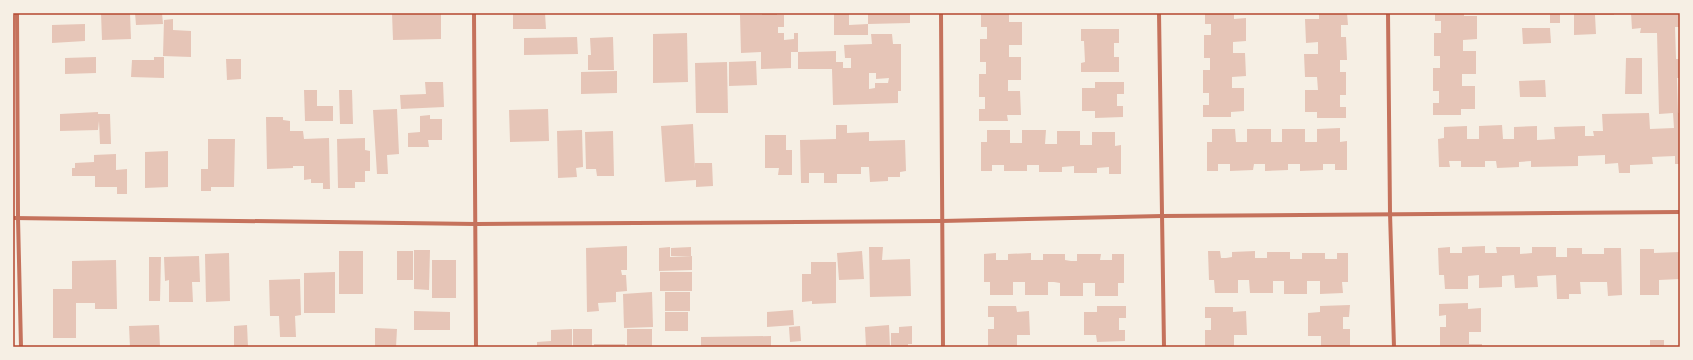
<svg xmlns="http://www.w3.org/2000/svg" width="1693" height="360" viewBox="0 0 1693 360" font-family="'Fira Sans',sans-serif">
<rect width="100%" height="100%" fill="#f6efe4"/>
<g fill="#e6c5b7" fill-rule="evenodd">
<path d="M101 13H130L131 39 102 40Z"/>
<path d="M135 13H162L163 24 136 25Z"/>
<path d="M392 13 441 14V39L393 40Z"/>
<path d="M513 13H545L546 29H513Z"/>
<path d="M762 13H777V15H784V27H778V33H784V40L794 39V33H798V52H791V68L761 69V52L741 53 740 15H762Z"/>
<path d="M834 13H849V25L868 24V35H834Z"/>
<path d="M868 13H910V23L868 24Z"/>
<path d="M981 13H1009V22H1022V45H1009V57H1021V80H1008V91H1020L1021 115H1007L1008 121H979V109H985V97H979V74H986V62H980V39H987V27H981Z"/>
<path d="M1205 13H1234V19L1246 18V41L1233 42V53H1245L1246 76 1232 77V88H1244V111L1231 112V117H1203V105H1209V93H1203V70H1210V58H1204V35H1211V24H1205Z"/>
<path d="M1319 13H1347L1348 25H1341V37H1346L1347 60H1340V72H1346V95H1340V107H1346V118H1317V112H1305V90H1318L1317 77H1305L1304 54H1318V42L1306 43 1305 19H1319Z"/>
<path d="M1435 13H1464V16H1477V39L1463 40V51H1476V74H1462V86H1475V109H1461V115H1433V103H1439V91H1433V68H1440V56H1434V33H1441V21H1435Z"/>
<rect x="1550" y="13" width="10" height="10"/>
<path d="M1574 13H1614V15H1595L1596 34 1574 35Z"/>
<path d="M1631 13H1680V27H1675L1676 59H1680V78H1677L1678 113H1680V164H1675V156L1652 157 1653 164 1630 165V173H1619L1618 163 1605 164V155L1578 156V166L1531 167V161L1519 162V167L1497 168 1496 161H1485V167H1461V161H1449L1450 167H1439L1438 139 1444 138V127L1467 126V139H1479V126L1502 125 1503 139H1514V127L1537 126V140L1555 139 1554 127 1585 126V136H1594L1593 131H1603L1602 114 1649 113 1650 129 1674 128 1673 113 1659 114 1657 33H1640L1641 28 1632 29Z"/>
<path d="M173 19V30L191 31V57L163 56 164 20Z"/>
<path d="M85 24V41L52 43V25Z"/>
<path d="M1522 28H1550L1551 43 1523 44Z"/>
<path d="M1081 29H1119V43H1114V57H1119V72H1081V63L1085 62 1084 41H1081Z"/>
<path d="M687 33 688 82 653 83V34Z"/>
<path d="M871 34H892L893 44H901V91H898V103L833 105 832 69H798V52L836 51V62H843V68H851V58H845L844 45 872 44ZM869 73H876V79L889 78 888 83H875V88L869 89Z"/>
<path d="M577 37 578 54 524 55V38Z"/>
<path d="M613 37 614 70H588V55H591L590 38Z"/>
<path d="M96 57V73L65 74V58Z"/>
<path d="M154 57H164V78L131 77 132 60H154Z"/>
<path d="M1626 58H1642V94H1625Z"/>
<path d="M226 59H241V79L227 80Z"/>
<path d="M756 61 757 85 729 86V62Z"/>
<path d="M727 62 728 113H696L695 63Z"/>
<path d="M617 71V93L581 94V72Z"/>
<path d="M1545 80 1546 97H1520L1519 81Z"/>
<path d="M425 82H443L444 107 401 109 400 95 426 94Z"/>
<path d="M1095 82H1124V94H1117V106H1123V117L1095 118V111H1082V88H1095Z"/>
<path d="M304 90H317V106H333V121H305Z"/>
<path d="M339 90H352L353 124H340Z"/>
<path d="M397 109 399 154 387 155 388 174H377L373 110Z"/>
<path d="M548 109 549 141 510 142 509 110Z"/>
<path d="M98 112V114H110L111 144H100L99 121 98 130 60 131V114Z"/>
<path d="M430 115V119H442V140H428L429 147H408V133L420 132V116Z"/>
<path d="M266 117H283V120L290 121V131H303L304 139 329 138 330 189H323V183H311V179L304 180V166H293V168L267 169Z"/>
<path d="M693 124 695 169V163H712L713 186 696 187V180L665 182 661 126Z"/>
<path d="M836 125H847V133L869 132V141L905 140 906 171 900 172V177H888V181L870 182 869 167H861V174H837V183H824V173H809V183H801L800 140 836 139Z"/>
<path d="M1340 128V142L1347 141V170H1335V164H1323V170L1300 171V164H1288V170L1265 171V164H1254L1253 170 1230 171V164H1218V171H1207V142H1212V129H1235L1236 142H1247V129H1271V142H1282V129H1305V142H1317V129Z"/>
<path d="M582 130 583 167 576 168 577 177 558 178 557 131Z"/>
<path d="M987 130H1010V143H1022V130H1046L1045 144H1057V131H1080V145H1092V132H1115V146L1121 145V174H1109V167L1097 168V173H1074V166L1062 167V172H1039V165H1027V171H1004V165H992V171H981V142H987Z"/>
<path d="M613 131 614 176H597L596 169H586L585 132Z"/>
<path d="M765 135H786V150H792V175H778L779 168H765Z"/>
<path d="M365 138V150L370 151V171H365V182H355V188H338L337 139Z"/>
<path d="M208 139H235L234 187H211V191H201V169H208Z"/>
<path d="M168 151V187L145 188V152Z"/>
<path d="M116 154V170L127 169V194H117V187H95V176H72V168H75V163L94 162V155Z"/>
<path d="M627 246V270H621L622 275H626L627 291 616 292V302L598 303 599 311 587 312 586 248Z"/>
<path d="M1485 246V253H1497L1496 247H1520V254L1532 253V247H1556V257H1567V248H1582V254H1604V248H1621L1622 295 1608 296 1607 282H1580L1581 294H1569V299H1557L1556 275 1537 276 1538 287 1515 288 1514 275 1502 276V287L1479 288V275L1468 276V289H1445L1444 275H1439L1438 248 1450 247V253H1462V247Z"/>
<path d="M670 247V257L692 256V270L659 271V248Z"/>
<path d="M691 247V256H671V248Z"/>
<path d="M869 247H883L882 260 910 259 911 296 870 297Z"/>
<path d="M1640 249H1654V253L1680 252V279L1659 280V295H1640Z"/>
<path d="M414 250H430L429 290 414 289Z"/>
<rect x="339" y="251" width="24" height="43"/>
<rect x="397" y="251" width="16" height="29"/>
<path d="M862 251 864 279 839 280 837 253Z"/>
<path d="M1208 251H1220L1221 258H1226L1232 257V252L1255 251V258H1267V252H1290V259H1302V253H1325V259H1337V253H1348V282H1342L1343 293 1320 294V281H1307V294H1284V281H1273V293H1250L1249 280H1238V293H1215L1214 280H1209Z"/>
<path d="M229 253 230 301 206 302 205 254Z"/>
<path d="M996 253V260H1008V254L1031 253V260H1043V254H1065V260L1071 261H1077V254H1101L1100 260H1112V254H1124V283H1118V296H1095V283H1083V296H1060V283L1054 282H1048V295H1025V282H1013V295H990V282H984V254Z"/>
<path d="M199 256 200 282H192L193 302H169V280L165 281 164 257Z"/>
<path d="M149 257H161L160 301H149Z"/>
<path d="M116 260 117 309H95V303H76V338H53V289H72V261Z"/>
<rect x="432" y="260" width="24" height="38"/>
<path d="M811 262H836V303L812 304V301L802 302V274H811Z"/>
<path d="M335 272V313H304V273Z"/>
<rect x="660" y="272" width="32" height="19"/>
<path d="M300 279 301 315 295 316 296 337H280L279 316H270L269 280Z"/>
<path d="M652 292 653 327 624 328 623 294Z"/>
<rect x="665" y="292" width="25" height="19"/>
<path d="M1468 303V309L1481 308V332H1469V344H1482V347H1440V327H1446V315L1439 316V304Z"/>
<path d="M1350 305 1349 317H1343V329H1350V347H1321V336H1308V313L1320 312V306Z"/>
<path d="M988 306H1016L1017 312 1029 311 1030 335H1017V347H988V329H994V317H988Z"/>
<path d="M1097 306H1126V318H1119V330H1125V341L1097 342 1096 335H1084V312H1097Z"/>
<path d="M1205 307H1233V312L1246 311 1247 335H1234V347H1205V330H1211V318H1205Z"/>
<path d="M793 310 794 325 767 327V312Z"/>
<path d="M414 311 450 312V330H414Z"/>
<rect x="665" y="312" width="23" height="19"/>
<path d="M159 325 160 347H130L129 326Z"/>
<path d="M247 325 248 347H234V326Z"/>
<path d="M889 325 890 347H866L865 327Z"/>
<path d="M800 326 801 341 790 342 789 327Z"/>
<path d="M912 326V344H908V347H891V333H899V327Z"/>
<path d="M375 328 397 329 396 347H375Z"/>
<path d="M572 329V347H537V342L551 341V330Z"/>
<rect x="573" y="329" width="19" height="18"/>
<rect x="627" y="329" width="25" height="18"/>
<path d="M771 336V347H701V337Z"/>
<rect x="1650" y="340" width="14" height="7"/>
<rect x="594" y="344" width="31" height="3"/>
</g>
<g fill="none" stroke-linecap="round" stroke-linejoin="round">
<g stroke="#c5725c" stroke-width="4">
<path d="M17 13 18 218 21 347"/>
<path d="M474 13 476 347"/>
<path d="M941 13 943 347"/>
<path d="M1159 13 1164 347"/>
<path d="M1388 13 1390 213 1394 347"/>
<path d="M13 218 476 224 942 221 1162 216 1680 212"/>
</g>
</g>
<rect width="1693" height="360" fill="none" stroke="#f6efe4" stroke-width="28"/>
<rect x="14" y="14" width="1665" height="332" fill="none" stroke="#b5482f" stroke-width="1.5"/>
</svg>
